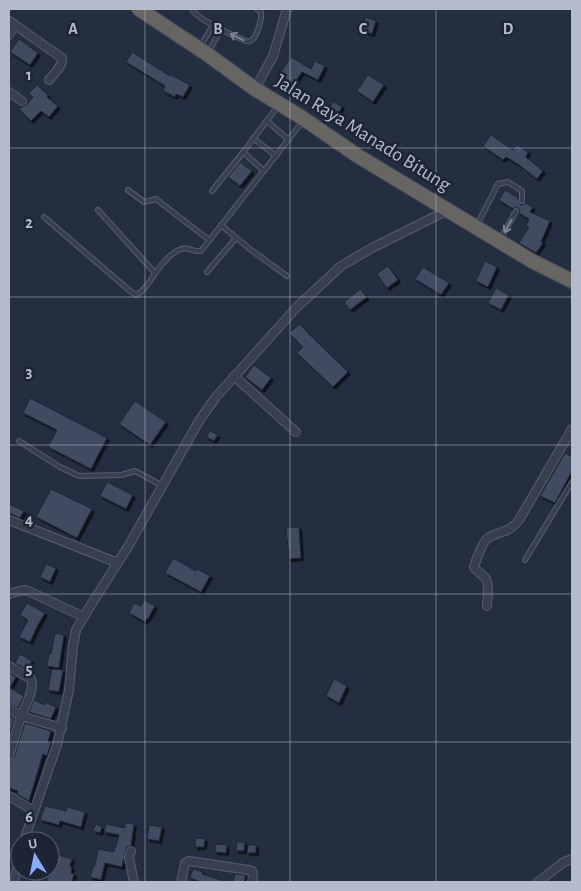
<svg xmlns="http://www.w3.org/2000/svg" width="581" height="891" viewBox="0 0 581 891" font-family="'Alegreya Sans',sans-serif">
<defs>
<filter id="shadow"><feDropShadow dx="2.5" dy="2.5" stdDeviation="0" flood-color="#0009"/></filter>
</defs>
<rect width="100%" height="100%" fill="#232e40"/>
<g fill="#3f4b60" stroke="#1f2737" filter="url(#shadow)">
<path d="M365 17 376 21 372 34 361 31Z"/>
<path d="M19 39 38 53 30 65 10 52Z"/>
<path d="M132 52 170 76 171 75 190 85 183 97 176 94 175 97 163 91 165 86 126 62Z"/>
<path d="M291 57 311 69 315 61 325 66 318 80 302 72 294 84 279 75Z"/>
<path d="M368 75 384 85 373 102 357 91Z"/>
<path d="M37 85 48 95 47 97 58 106 49 117 41 111 31 121 19 109 26 105 33 97 29 93Z"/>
<path d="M333 102 342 106 337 118 327 114Z"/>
<path d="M491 135 513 150 517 145 528 152 526 157 543 171 537 179 518 164 506 157 503 160 483 146Z"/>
<path d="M240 162 252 171 240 186 228 177Z"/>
<path d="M505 190 518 198 520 204 522 205 525 203 533 207 530 212 550 221 541 242 543 243 536 253 519 243 529 227 526 226 529 219 519 213 520 210 518 208 515 207 513 209 499 200Z"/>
<path d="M485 261 497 267 488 287 476 281Z"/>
<path d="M388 266 398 280 387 288 377 274Z"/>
<path d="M423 267 449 283 441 295 415 279Z"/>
<path d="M496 288 509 295 501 310 488 303Z"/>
<path d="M360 289 367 297 350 310 344 302Z"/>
<path d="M300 324 308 333 348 372 333 387 297 353 303 347 289 333Z"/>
<path d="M254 365 271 378 262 390 245 377Z"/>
<path d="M30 398 107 438 91 469 48 447 57 430 23 413Z"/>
<path d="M135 401 166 422 150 445 119 424Z"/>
<path d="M210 431 218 435 214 441 206 437Z"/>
<path d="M565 453 572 457V471L555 503 540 496Z"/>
<path d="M107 482 133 495 126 509 100 496Z"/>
<path d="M51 489 92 509 77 538 36 517Z"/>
<path d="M9 504 24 511 20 518 9 513Z"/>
<path d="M299 527 301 558 289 559 286 528Z"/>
<path d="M173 558 196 571 197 569 210 576 201 592 165 573Z"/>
<path d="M46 564 56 568 50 582 40 577Z"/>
<path d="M144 600 155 606 148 619 147 618 145 622 129 613 134 603 141 606Z"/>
<path d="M27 603 45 613 38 625 30 642 19 637 28 620 20 615Z"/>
<path d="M55 633 64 635 59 668 47 666 49 654H51Z"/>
<path d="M20 654 32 661 27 670 15 663Z"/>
<path d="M52 669 63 670 59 692 48 690Z"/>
<path d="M9 673 16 677 10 688 24 696 18 708 9 703Z"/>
<path d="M334 679 347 686 339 703 326 696Z"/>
<path d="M34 700 44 705 45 702 56 707 51 719 29 712Z"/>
<path d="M9 715 14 719 11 730 9 728Z"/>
<path d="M25 723 51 731 48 742 51 743 47 756 43 754 29 801 17 794 18 791 9 788V766L10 761 14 758Z"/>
<path d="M45 806 66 811 67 807 85 812 81 827 60 821 59 825 40 820Z"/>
<path d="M125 823 134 824 131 846 127 847 126 849 122 867 105 863 101 880 90 877 94 865H95L98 849 114 852 119 835 104 832 106 824 125 828Z"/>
<path d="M96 824 102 827 100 833 93 831Z"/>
<path d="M149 825 162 827 159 841 147 839Z"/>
<path d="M196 838 205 839 204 847H195Z"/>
<path d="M237 842H245L244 851H236Z"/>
<path d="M215 844 227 845 226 853 215 852Z"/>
<path d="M248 845H256V853H247Z"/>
<path d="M55 854 72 859 70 866 72 867 71 873 74 874 72 882H46L49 874H50Z"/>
<path d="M193 869 203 872 202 874 224 881V882H201L190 878Z"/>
<path d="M235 874 246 875 244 882H233Z"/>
</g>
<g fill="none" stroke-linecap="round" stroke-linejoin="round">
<defs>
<g id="service">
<path d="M192 9C196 19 234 36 246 41 247 41 249 42 250 41 257 39 262 18 261 12L257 9"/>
<path d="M200 47 213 25"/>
<path d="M209 51 221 29"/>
<path d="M267 121 289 140"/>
<path d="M253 138 276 156"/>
<path d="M243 152 264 171"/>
<path d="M128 190 144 202 156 199 209 240"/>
<path d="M212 191 241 155 278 106"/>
<path d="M98 210 155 273"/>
<path d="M44 217 130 291 136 295C143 292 146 286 150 281 158 269 168 254 181 249 188 247 194 252 201 251L303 121"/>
<path d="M221 225 251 250 287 276"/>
<path d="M477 225 498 184 508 182 522 191V201"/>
<path d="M500 240 516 211"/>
<path d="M207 272 236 238"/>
<path d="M19 441 60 467 79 476 121 475 135 471 163 486"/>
<path d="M525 560 572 482"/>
</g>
<g id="minor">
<path d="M9 21 15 25 9 35"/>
<path d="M15 25 62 58C63 66 54 74 49 80"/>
<path d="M255 89 273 56 287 9"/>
<path d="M9 92 22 101"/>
<path d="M234 376 296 432"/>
<path d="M9 520 118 563"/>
<path d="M9 594 19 591 26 590 84 617"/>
<path d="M487 606C487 598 490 587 486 579 484 575 477 572 474 567 476 560 483 541 488 538 501 530 508 534 519 520L572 429"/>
<path d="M9 666 31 679C35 690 25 706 21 716L9 709"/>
<path d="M9 756 21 716 62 728"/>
<path d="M9 796 34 811"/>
<path d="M24 841 34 811 57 745 69 690 73 646 76 630 89 608 129 545 199 421 216 397 297 307 341 266 372 248 448 210"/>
<path d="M131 851 129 858 134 882"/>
<path d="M14 882 20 855"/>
<path d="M181 882 185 863 189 861 249 870 252 871 253 874 252 882"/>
<path d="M538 882 564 862 572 859"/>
</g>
<path id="trunk" d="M139 9 207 54 255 89 301 117 358 156 532 261 572 281"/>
</defs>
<use href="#service" stroke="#565e6d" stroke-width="6"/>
<use href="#minor" stroke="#565e6d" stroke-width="10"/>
<use href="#trunk" stroke="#404857" stroke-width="16"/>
<use href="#service" stroke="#384050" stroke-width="4"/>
<use href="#minor" stroke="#384050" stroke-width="8"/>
<use href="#trunk" stroke="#666562" stroke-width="14"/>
</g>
<defs><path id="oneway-shaft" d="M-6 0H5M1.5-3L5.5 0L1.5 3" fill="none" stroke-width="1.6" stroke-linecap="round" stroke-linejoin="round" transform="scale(1.25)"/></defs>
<g stroke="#7c8493">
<use href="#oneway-shaft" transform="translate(237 37) rotate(-154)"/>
<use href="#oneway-shaft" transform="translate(508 226) rotate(119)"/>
</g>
<path fill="none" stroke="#b4bbca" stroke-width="1" stroke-opacity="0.55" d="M145 9V882M290 9V882M436 9V882M9 148H572M9 297H572M9 445H572M9 594H572M9 742H572"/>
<g text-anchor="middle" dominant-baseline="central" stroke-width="5" stroke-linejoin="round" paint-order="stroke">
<g font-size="20" fill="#b4bbca" stroke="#1d2535">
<text transform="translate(363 133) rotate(32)">Jalan Raya Manado Bitung</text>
</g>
</g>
<g font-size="16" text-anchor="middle" font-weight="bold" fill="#b4bbca" stroke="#1d2535" stroke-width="5" stroke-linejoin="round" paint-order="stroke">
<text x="73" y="34">A</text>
<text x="218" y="34">B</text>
<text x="363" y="34">C</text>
<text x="508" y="34">D</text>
<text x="29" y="80">1</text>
<text x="29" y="228">2</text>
<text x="29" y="377">3</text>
<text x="29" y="525">4</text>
<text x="29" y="674">5</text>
<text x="29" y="822">6</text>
</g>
<rect width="581" height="891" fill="none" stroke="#b4bbca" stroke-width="20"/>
<g transform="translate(35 856) rotate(350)"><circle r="24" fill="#1d2535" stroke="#596171"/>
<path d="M0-4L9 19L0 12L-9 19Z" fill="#87aefc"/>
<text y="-8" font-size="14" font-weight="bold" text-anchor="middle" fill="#b4bbca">U</text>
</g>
</svg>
